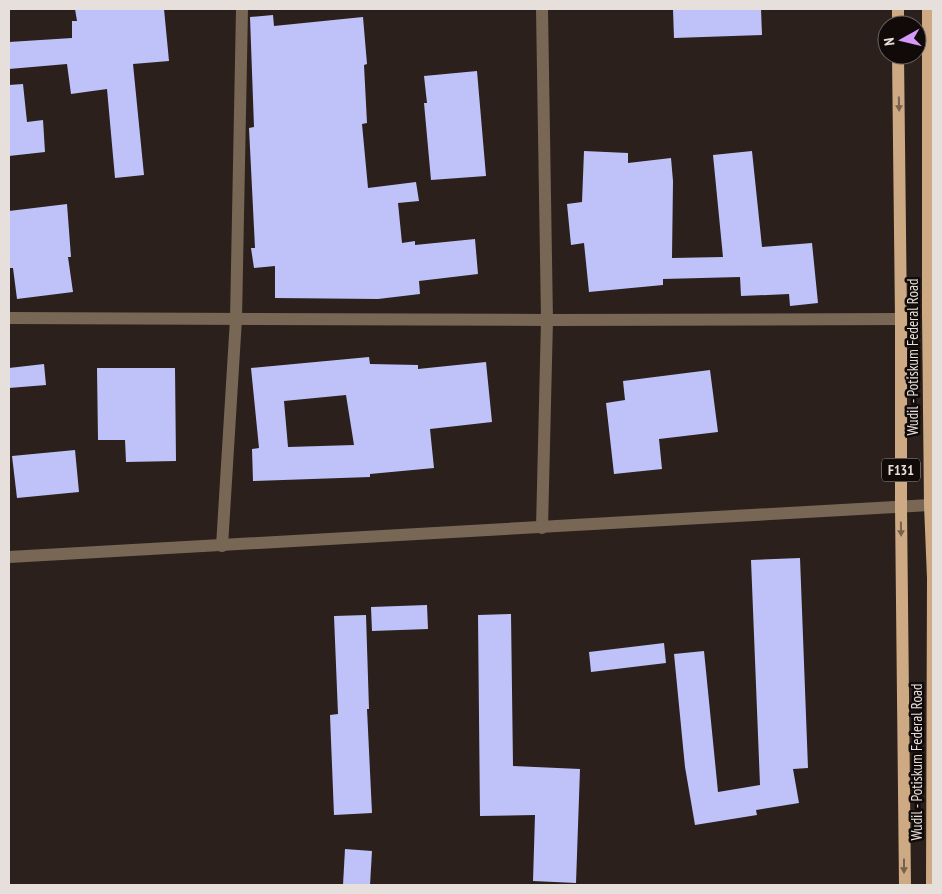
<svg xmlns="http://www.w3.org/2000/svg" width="942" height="894" viewBox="0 0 942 894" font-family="'PT Sans Narrow',sans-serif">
<rect width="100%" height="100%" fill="#2b201c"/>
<g fill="#bfc2f9" fill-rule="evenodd">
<path d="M75 9H164L169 61 133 64 144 175 115 178 107 89 71 94 67 64 9 69V42L72 38V21H77Z"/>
<path d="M673 9H761L762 35 674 38Z"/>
<path d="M273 15 274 26 363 17 367 64 364 65 367 123 362 124 368 188 416 182 419 201 398 203 402 243 415 241V245L475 239 478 274 419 281 420 294 378 299 275 298V266L254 268 251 248H255L249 128 254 127 250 17Z"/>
<path d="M477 71 486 176 431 180 424 103H427L424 76Z"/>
<path d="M23 84 27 122 43 120 45 152 9 156V85Z"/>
<path d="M584 151 628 153V163L671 158 673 181 672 258 723 257 713 155 752 151 762 247 812 243 818 303 790 306 789 294 741 296 740 277 663 279V285L589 292 584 243 571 245 567 204 582 202Z"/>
<path d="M67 204 71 257H68L73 292 17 299 13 268H9V211Z"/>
<path d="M369 357 370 364 418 365V369L486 362 492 422 430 429 434 468 370 474V477L253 481 252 449 259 448 251 368ZM346 395 354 445 288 447 284 401Z"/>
<path d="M44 364 46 385 9 388V368Z"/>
<path d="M97 368H175L176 461 126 462 125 440H98Z"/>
<path d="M710 370 718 432 659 439 662 469 614 474 606 403 625 400 623 381Z"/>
<path d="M75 450 79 492 17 498 12 456Z"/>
<path d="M800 558 808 768 793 769 799 803 756 810 757 815 695 825 685 767 674 654 704 651 718 792 760 785 751 560Z"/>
<path d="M427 605 428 629 372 631 371 607Z"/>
<path d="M511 614 513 766 580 769 576 883 533 881 535 815 480 816 478 615Z"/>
<path d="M366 615 369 709H367L372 813 334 815 330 715 338 714 334 616Z"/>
<path d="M664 643 666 663 591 672 589 652Z"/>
<path d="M345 849 372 851 370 885H343Z"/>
</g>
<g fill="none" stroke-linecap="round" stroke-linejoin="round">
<g stroke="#776754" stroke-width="12">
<path d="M542 9 547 320 542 528"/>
<path d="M9 318 547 320 901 319"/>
<path d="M222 546 236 319 242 9"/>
<path d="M9 557 930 505"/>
</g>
<g stroke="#cdaa83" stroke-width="12">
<path d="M898 9V25"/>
<path d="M928 9V313L930 505 933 578 932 885"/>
<path d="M898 55 901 319V508L905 885"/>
</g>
</g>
<defs><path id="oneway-solid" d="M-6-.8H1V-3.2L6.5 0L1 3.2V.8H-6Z" transform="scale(1.25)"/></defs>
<g fill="#78624c">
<use href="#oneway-solid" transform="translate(899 104) rotate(89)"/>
<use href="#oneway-solid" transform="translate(901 529) rotate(89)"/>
<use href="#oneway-solid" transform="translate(904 866) rotate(90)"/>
</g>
<g text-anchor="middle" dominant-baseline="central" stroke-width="5" stroke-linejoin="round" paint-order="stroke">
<rect fill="#100b09" stroke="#a69f9c" stroke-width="1" x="882" y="458.5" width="38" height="23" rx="4"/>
<g font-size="14" font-weight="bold" fill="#e6dfdb">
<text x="901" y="470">F131</text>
</g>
<g font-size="15" fill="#e6dfdb" stroke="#100b09">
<text transform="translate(912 357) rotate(-90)">Wudil - Potiskum Federal Road</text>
<text transform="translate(916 762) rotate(-90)">Wudil - Potiskum Federal Road</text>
</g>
</g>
<rect width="942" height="894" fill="none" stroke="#e6dfdb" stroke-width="20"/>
<g transform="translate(902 40) rotate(262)"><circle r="24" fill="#100b09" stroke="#66605d"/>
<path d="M0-4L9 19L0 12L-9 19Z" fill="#d69bfa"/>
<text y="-8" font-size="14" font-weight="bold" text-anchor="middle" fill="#e6dfdb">N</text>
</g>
</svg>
